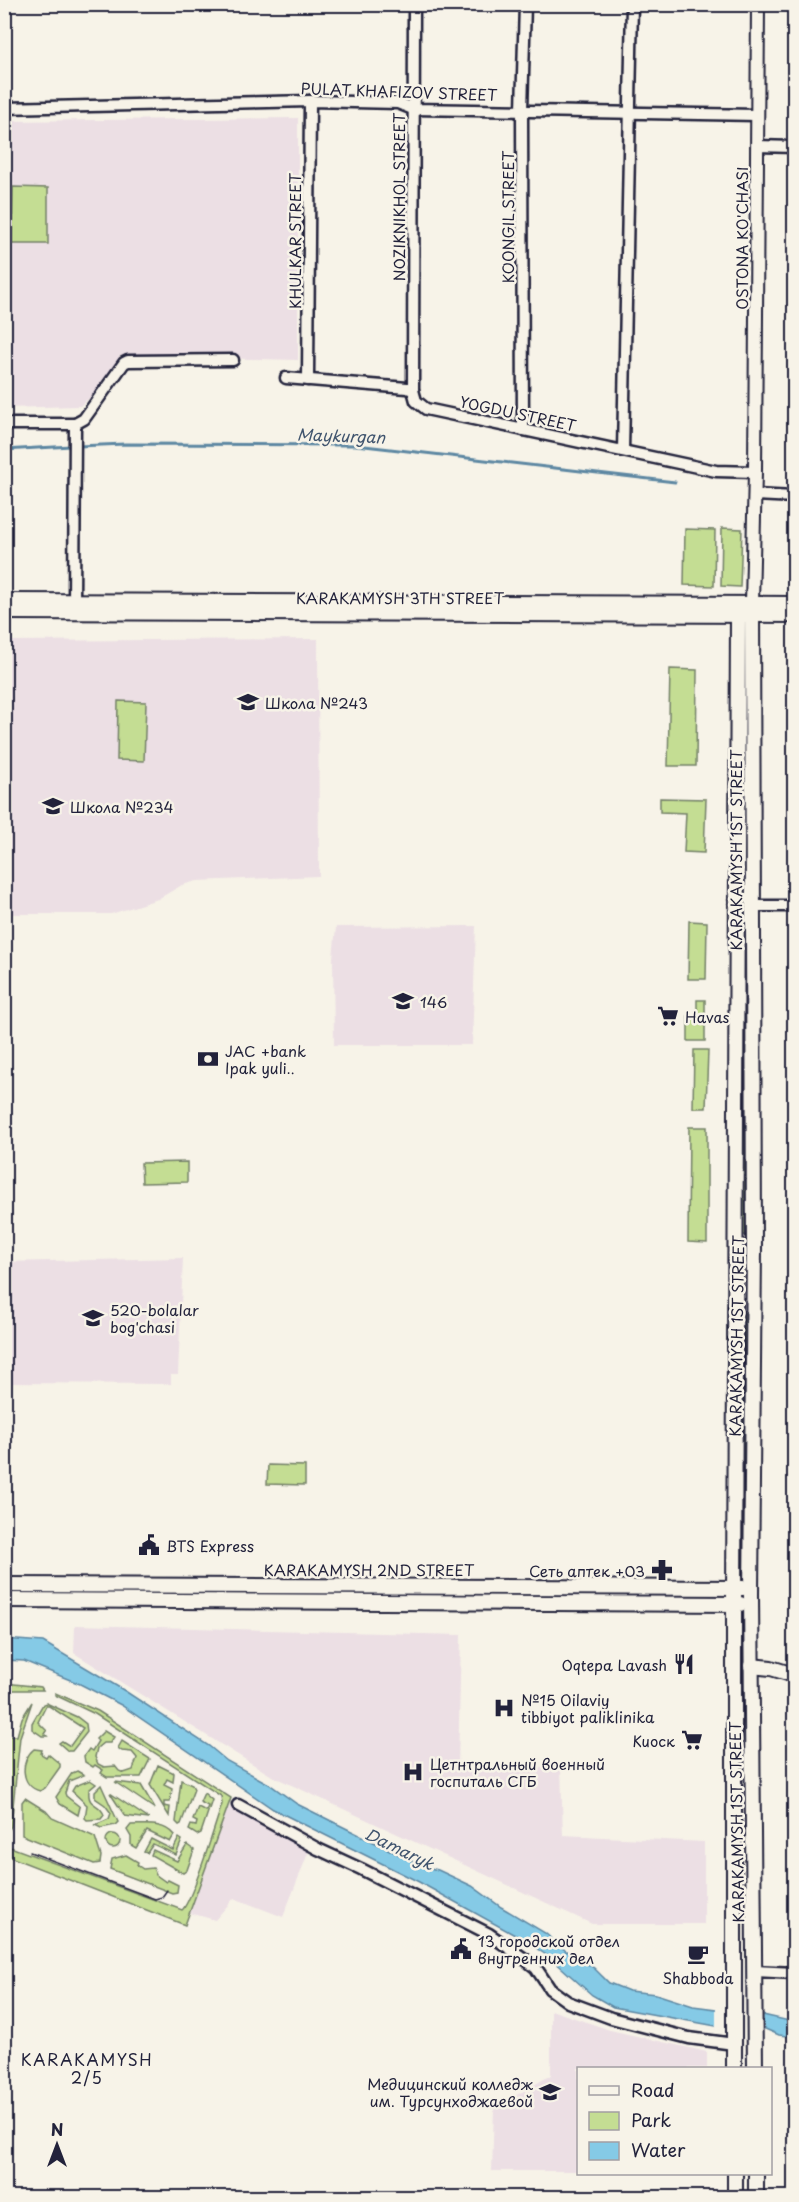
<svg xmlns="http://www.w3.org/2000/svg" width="799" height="2202" viewBox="0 0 799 2202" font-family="'Playpen Sans',sans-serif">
<rect width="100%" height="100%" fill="#f7f3e8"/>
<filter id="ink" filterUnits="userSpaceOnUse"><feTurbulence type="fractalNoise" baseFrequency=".0167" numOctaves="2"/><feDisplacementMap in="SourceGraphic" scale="12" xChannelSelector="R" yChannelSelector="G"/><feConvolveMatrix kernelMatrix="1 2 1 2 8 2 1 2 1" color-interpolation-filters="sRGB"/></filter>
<g filter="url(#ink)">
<g fill="#ecdfe4">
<path d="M298 118V360L120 356 98 391 80 406 5 408 4 121Z"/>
<path d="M318 639 319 876 197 881 182 885 158 899 111 914H5V641Z"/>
<path d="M476 926 472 1045H334L333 958 336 927Z"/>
<path d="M183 1258 178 1375H171V1384L5 1383V1262Z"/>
<path d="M75 1625 461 1635 458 1768 561 1767 563 1835 704 1842V1924H592L272 1776 74 1653Z"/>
<path d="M228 1806 310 1848 283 1917 234 1898 215 1920 190 1913Z"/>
<path d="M551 2010 610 2030 707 2052V2068H578V2171H492L494 2108 551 2075Z"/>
</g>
<g fill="#c4dd93" stroke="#738067" stroke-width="1.5">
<path d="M13 187 48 188V244H12Z"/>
<path d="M722 528 742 529 740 587 721 586Z"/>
<path d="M685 529 715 530 714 586 684 585Z"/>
<path d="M743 632H748L746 1235H742Z"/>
<path d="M670 669 697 670 696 766H668Z"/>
<path d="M118 701 146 702 144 761 117 760Z"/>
<path d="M660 798 706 799 704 853 684 852 686 813 660 812Z"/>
<path d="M689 921 707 922 706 979H688Z"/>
<path d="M697 1000H705V1041H688V1016H697Z"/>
<path d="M694 1050H708L706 1108H693Z"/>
<path d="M689 1127H707V1243L688 1242Z"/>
<path d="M187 1162V1182L142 1183 141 1163Z"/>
<path d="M744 1312 746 1314 744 1549 741 1554Z"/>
<path d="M268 1465 305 1466V1485L267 1484Z"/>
<path d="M5 1683 41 1687 43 1690H5Z"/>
<path d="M55 1693 98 1711 231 1798 185 1925 5 1855V1845L182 1910C191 1904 217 1820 222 1804L221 1796 95 1714 55 1695Z"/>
<path d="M32 1702 20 1737 11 1826 8 1831 4 1829 5 1736H17L22 1718Z"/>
<path d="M46 1703 77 1717 86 1724 87 1732 72 1751H68L59 1743 62 1741 70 1746 83 1728 49 1706H46L38 1722 47 1731 45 1734 47 1736H42L32 1729V1723L43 1704Z"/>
<path d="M104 1731 114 1737 110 1743H103L97 1748 95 1757 98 1764 104 1767 115 1766 119 1771 124 1773 133 1770 137 1758 132 1752 122 1751 118 1748 122 1741 150 1759 141 1777H107L101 1773 103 1770 95 1765 93 1767 85 1762 84 1756 89 1749 92 1751 98 1741 96 1739Z"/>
<path d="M34 1749 42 1750 41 1754 46 1757 48 1754 60 1764V1767L45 1788 40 1791C20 1786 20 1760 34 1749Z"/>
<path d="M158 1765 174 1773 173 1782 167 1779 164 1785 172 1789 170 1802H164V1806L170 1807 169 1816 150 1785Z"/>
<path d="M77 1771 84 1775 69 1781 65 1793 66 1796 80 1807 78 1815 60 1804 56 1797 72 1773Z"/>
<path d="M90 1780 96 1784 89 1790C87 1808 100 1802 104 1815L101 1819 87 1820 85 1818 87 1805 72 1791 75 1786Z"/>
<path d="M181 1780 192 1785 194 1789 181 1824 179 1825 176 1822Z"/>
<path d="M115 1782 141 1785 155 1809Z"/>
<path d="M101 1785 118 1822 115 1825 101 1828 95 1825 109 1819 111 1813 105 1805 95 1798V1791Z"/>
<path d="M110 1793 149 1819 125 1816Z"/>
<path d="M204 1793 212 1800 201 1833 197 1835 189 1830 191 1825 196 1826 197 1822 193 1820 198 1807 206 1811 208 1806 200 1802Z"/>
<path d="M25 1798 46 1811 52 1818 95 1837 101 1856 100 1863 94 1864 22 1835V1802Z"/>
<path d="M131 1825C146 1825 164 1822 174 1835L170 1842 147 1831 136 1848 131 1845V1837L127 1830Z"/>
<circle cx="113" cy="1841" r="7"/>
<path d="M179 1838 182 1840 176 1855 153 1844 147 1853 144 1852 151 1839 173 1850Z"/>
<path d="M187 1845 194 1850 187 1870 183 1873 151 1855 153 1850 177 1861Z"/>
<path d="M126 1855 138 1862 137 1865 143 1869 153 1868 156 1875 166 1882 168 1880 178 1885 177 1892 172 1893 110 1869 112 1859Z"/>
</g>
<path fill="#85cae6" stroke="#5d87a2" stroke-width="1.5" d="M4 1639 43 1642 125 1691 209 1746 227 1761 269 1784 297 1804 422 1866 438 1870 472 1886 501 1907 545 1933 566 1951 594 1968 609 1983 629 1991 656 1994 693 2006 763 2015 794 2022V2037L779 2035 763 2028 716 2026 613 2007 592 1995 552 1959 524 1940 419 1882 273 1809 121 1705 80 1684 24 1661 5 1660Z"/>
<path fill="#f7f3e8" d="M716 2007 763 2012 764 2031 716 2029Z"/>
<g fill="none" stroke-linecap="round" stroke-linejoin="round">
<g stroke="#5d87a2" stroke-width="3">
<path d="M78 446 125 444 356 445 675 482"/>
<path d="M4 450 71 446"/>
</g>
<defs>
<g id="minor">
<path d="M4 108 310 101 398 103 413 109 757 115"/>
<path d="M757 146 794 147"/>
<path d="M286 378 407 388 413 390 416 401 426 409 716 471 755 472"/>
<path d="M308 380 310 101"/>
<path d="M413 390 414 4"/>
<path d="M4 424H75L84 419 124 363 128 361 233 360"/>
<path d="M523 430 522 110 525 4"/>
<path d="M623 451 632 4"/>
<path d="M755 495 794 497"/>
<path d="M74 609 75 424"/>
<path d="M752 906H794"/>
<path d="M238 1805 318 1849 361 1869 489 1934 526 1960 536 1968 550 1989 568 2002 611 2018 689 2038 734 2044"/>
<path d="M754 1971 794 1973"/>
</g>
<path id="tertiary" d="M752 604 755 472 758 4"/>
<g id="secondary">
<path d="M4 601 794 604"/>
<path d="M752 604 754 1247 751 1595 755 2068"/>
<path d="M4 612 794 615"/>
<path d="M4 1585 743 1588"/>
<path d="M4 1600 740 1604"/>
<path d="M751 1666 771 1668 794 1675"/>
<path d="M734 2068V1604L738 615"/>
<path d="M735 2174V2198"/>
<path d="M756 2174V2198"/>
</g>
</defs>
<use href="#minor" stroke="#22223b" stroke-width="15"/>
<use href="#tertiary" stroke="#22223b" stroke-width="16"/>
<use href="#secondary" stroke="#22223b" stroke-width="18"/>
<use href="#minor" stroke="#f7f3e8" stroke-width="10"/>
<use href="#tertiary" stroke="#f7f3e8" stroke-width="12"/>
<use href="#secondary" stroke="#f7f3e8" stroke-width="14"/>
<path stroke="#22223b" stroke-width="1.5" d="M30 1852 155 1899 162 1897 167 1890"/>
</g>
</g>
<defs>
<symbol id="school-bare" viewBox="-9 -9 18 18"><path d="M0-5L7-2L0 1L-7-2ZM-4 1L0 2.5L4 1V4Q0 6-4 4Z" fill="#22223b" stroke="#f7f3e8" stroke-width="2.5" paint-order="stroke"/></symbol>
<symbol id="supermarket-bare" viewBox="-9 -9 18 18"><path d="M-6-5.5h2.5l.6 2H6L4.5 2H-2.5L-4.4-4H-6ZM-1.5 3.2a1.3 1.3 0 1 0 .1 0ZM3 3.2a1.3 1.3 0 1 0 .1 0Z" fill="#22223b" stroke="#f7f3e8" stroke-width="2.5" paint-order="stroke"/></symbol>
<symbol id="bank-bare" viewBox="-9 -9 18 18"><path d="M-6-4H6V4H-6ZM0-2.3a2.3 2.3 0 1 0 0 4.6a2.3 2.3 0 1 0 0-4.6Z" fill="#22223b" stroke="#f7f3e8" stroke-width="2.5" paint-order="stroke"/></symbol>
<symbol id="civic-bare" viewBox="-9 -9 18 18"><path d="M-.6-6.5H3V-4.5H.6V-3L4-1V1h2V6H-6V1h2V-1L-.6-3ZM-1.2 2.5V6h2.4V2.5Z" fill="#22223b" stroke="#f7f3e8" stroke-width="2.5" paint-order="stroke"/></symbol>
<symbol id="pharmacy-bare" viewBox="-9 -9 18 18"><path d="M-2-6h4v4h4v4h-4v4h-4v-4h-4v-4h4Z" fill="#22223b" stroke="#f7f3e8" stroke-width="2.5" paint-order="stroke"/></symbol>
<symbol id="restaurant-bare" viewBox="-9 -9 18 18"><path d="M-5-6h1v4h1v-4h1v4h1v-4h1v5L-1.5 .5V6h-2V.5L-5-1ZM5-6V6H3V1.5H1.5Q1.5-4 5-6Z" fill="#22223b" stroke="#f7f3e8" stroke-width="2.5" paint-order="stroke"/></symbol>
<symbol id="hospital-bare" viewBox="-9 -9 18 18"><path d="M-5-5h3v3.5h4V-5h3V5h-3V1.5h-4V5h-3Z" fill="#22223b" stroke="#f7f3e8" stroke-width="2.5" paint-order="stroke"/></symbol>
<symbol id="cafe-bare" viewBox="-9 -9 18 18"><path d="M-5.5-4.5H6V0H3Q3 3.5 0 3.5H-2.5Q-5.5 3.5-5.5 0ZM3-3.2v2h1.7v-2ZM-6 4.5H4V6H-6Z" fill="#22223b" stroke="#f7f3e8" stroke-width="2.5" paint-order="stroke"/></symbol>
<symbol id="university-bare" viewBox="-9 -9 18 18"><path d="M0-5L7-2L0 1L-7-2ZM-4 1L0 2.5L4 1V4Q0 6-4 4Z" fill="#22223b" stroke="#f7f3e8" stroke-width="2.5" paint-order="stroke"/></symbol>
</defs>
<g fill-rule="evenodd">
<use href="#school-bare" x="233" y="687" width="30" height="30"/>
<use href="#school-bare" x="38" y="791" width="30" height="30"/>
<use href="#school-bare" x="388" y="986" width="30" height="30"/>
<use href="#supermarket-bare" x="653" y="1001" width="30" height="30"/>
<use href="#bank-bare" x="193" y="1044" width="30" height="30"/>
<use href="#school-bare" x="78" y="1303" width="30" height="30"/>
<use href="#civic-bare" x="134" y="1530" width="30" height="30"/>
<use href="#pharmacy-bare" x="647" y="1555" width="30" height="30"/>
<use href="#restaurant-bare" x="669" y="1649" width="30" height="30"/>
<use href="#hospital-bare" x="489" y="1693" width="30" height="30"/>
<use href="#supermarket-bare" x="677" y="1725" width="30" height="30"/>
<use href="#hospital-bare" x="398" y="1757" width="30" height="30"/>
<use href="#civic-bare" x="446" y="1934" width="30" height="30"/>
<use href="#cafe-bare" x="683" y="1939" width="30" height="30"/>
<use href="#university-bare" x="535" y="2077" width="30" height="30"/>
</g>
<g text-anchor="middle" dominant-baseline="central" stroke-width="5" stroke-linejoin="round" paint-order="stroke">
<g font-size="15" fill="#22223b" stroke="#f7f3e8">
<text transform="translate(399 91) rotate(2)">PULAT KHAFIZOV STREET</text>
<text transform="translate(398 197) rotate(-90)">NOZIKNIKHOL STREET</text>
<text transform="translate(507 217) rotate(-90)">KOONGIL STREET</text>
<text transform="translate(741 238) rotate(-90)">OSTONA KO'CHASI</text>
<text transform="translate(294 241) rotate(-90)">KHULKAR STREET</text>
<text transform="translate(518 413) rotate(12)">YOGDU STREET</text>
<text x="400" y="597">KARAKAMYSH 3TH STREET</text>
<text transform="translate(735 850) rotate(-90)">KARAKAMYSH 1ST STREET</text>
<text transform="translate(736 1336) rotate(-89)">KARAKAMYSH 1ST STREET</text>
<text x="369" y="1569">KARAKAMYSH 2ND STREET</text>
<text transform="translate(736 1822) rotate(-91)">KARAKAMYSH 1ST STREET</text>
</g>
<g font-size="15" fill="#22223b" stroke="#f7f3e8" text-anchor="start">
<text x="265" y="702">Школа №243</text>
<text x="70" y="806">Школа №234</text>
<text x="420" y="1001">146</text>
<text x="685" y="1016">Havas</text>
<text x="225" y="1050">JAC +bank<tspan x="225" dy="17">Ipak yuli..</tspan></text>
<text x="110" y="1309">520-bolalar<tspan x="110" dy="17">bog'chasi</tspan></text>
<text x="166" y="1545">BTS Express</text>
<text x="645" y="1570" text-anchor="end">Сеть аптек +03</text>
<text x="667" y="1664" text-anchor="end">Oqtepa Lavash</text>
<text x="521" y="1699">№15 Oilaviy<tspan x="521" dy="17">tibbiyot paliklinika</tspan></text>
<text x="675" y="1740" text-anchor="end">Киоск</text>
<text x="430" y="1763">Цетнтральный военный<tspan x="430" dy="17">госпиталь СГБ</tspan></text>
<text x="478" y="1940">13 городской отдел<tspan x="478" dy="17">внутренних дел</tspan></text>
<text x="698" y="1977" text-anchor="middle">Shabboda</text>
<text x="533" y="2083" text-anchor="end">Медицинский колледж<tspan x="533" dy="17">им. Турсунходжаевой</tspan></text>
</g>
<g font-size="16" font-style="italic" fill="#40546e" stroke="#f7f3e8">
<text transform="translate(341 435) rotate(2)">Maykurgan</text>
<text transform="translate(400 1848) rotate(26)">Damaryk</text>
</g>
<g font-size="16" letter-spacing="1.5" fill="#22223b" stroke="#f7f3e8">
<text x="87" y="2059">KARAKAMYSH<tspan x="87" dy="18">2/5</tspan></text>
</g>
</g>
<rect width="799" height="2202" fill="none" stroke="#f7f3e8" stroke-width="24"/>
<rect x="12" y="12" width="775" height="2178" fill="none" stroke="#22223b" stroke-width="2" filter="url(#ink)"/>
<rect x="577" y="2067" width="195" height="108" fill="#f7f3e8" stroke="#a29fa3" stroke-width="1.5"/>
<rect x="589" y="2086" width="30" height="9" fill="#f7f3e8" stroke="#a29fa3" stroke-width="1.5"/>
<text x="631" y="2097" font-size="18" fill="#22223b">Road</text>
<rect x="589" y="2112" width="30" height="18" fill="#c4dd93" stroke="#a29fa3" stroke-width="1.5"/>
<text x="631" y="2127" font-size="18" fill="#22223b">Park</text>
<rect x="589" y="2142" width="30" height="18" fill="#85cae6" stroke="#a29fa3" stroke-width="1.5"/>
<text x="631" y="2157" font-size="18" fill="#22223b">Water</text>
<g transform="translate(57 2145)" stroke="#f7f3e8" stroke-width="4.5" paint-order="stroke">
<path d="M0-4.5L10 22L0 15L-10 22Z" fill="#22223b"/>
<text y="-9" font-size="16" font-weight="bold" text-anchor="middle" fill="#22223b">N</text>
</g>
</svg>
